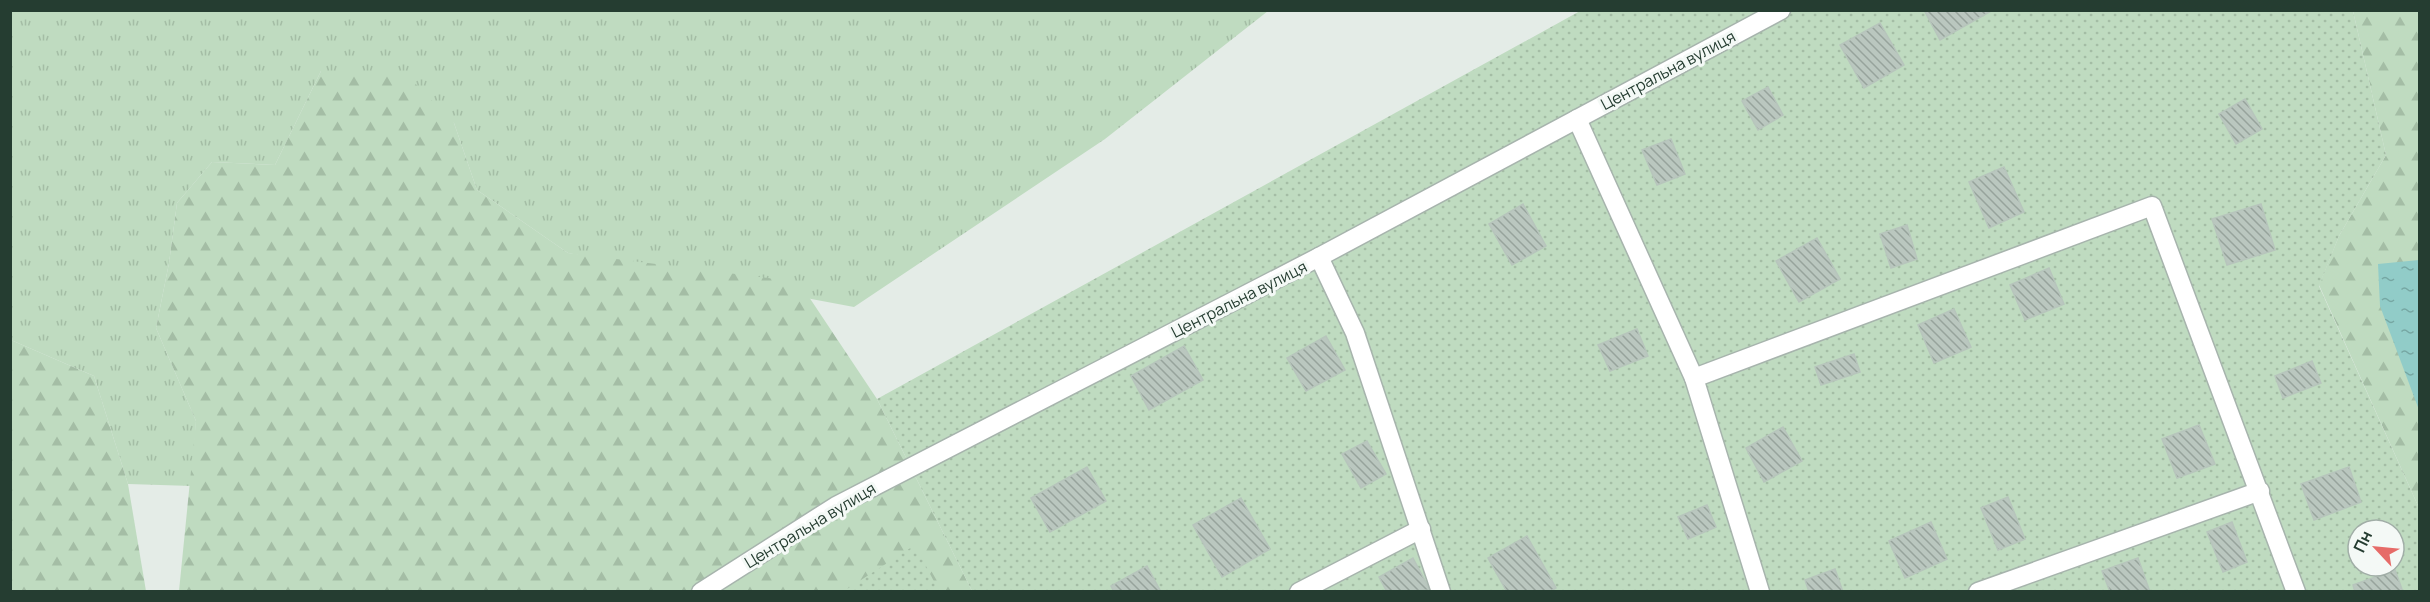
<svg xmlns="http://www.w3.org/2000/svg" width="2430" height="602" viewBox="0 0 2430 602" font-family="Manrope,sans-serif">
<defs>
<pattern id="grass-tufts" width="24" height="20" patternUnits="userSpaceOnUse" patternTransform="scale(1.5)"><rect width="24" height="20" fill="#bfdbc0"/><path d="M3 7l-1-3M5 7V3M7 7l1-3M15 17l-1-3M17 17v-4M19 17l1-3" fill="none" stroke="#a4bda5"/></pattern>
<pattern id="forest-firs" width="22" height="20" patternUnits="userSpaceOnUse" patternTransform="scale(1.5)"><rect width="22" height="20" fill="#bfdbc0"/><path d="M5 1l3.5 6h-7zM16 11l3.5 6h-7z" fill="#a4bda5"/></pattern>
<pattern id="garden-dots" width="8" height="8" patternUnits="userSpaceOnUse" patternTransform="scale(1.5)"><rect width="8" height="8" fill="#bfdbc0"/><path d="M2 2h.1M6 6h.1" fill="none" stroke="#a4bda5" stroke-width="1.8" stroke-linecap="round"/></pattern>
<pattern id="water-ripples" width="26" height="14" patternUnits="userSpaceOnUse" patternTransform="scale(1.5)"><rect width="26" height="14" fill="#91ccc8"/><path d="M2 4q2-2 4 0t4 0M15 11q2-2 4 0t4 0" fill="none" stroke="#76a7a3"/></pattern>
<pattern id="building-back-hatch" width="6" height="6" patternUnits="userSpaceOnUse" patternTransform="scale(1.5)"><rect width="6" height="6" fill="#bac7bf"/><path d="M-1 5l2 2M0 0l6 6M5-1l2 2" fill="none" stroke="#97a39c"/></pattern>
</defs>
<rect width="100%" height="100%" fill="#e4ece7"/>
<path fill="url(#grass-tufts)" d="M11 11H1268L1105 139 854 307 568 253 477 190 454 123 321 71 275 165 212 162 177 203 169 263 156 328 196 421 192 486 128 484 94 376 11 340Z"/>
<g fill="url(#forest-firs)">
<path d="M2353 11H2419V508L2319 285 2339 236 2386 155Z"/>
<path d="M321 71H403L454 123 477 190 568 253 799 282 877 399 972 591H179L196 421 156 328 169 263 177 203 212 162 275 165Z"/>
<path d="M11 340 94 376 128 484 146 591H11Z"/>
</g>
<g fill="url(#garden-dots)" fill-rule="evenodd">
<path d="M1580 11H2353L2386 155 2339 236 2319 286 2419 508V591H972L877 399ZM2358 530H2394V566H2358Z"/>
<path d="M915 545 939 591H844Z"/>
</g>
<path fill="url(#water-ripples)" d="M2419 260H2420L2419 410 2380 306 2378 264Z"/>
<g fill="url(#building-back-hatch)" stroke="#b7c5bc" stroke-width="1.5">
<path d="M1924 10H1993L1940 40Z"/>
<path d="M1880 23 1904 65 1864 88 1840 45Z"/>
<path d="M1768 87 1783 115 1758 130 1742 101Z"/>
<path d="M2245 99 2262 129 2236 144 2219 114Z"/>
<path d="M1671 139 1685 174 1657 185 1642 150Z"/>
<path d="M2004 167 2024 212 1989 228 1969 182Z"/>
<path d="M1523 204 1546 246 1512 265 1489 224Z"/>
<path d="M2261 204 2275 250 2227 265 2212 219Z"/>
<path d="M1907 225 1917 259 1891 268 1880 234Z"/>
<path d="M1817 238 1840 279 1799 302 1776 261Z"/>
<path d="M2049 268 2064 304 2025 320 2010 285Z"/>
<path d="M1954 309 1971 347 1934 363 1918 325Z"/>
<path d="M1637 329 1648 356 1610 371 1598 345Z"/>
<path d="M1326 336 1345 370 1306 391 1287 358Z"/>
<path d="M1184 346 1203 380 1149 410 1131 376Z"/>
<path d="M1854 354 1860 372 1821 385 1815 367Z"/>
<path d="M2312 361 2321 383 2283 398 2275 376Z"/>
<path d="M2199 425 2215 464 2177 478 2162 439Z"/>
<path d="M1783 427 1802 461 1764 482 1746 448Z"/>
<path d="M1367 441 1386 474 1361 488 1342 454Z"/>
<path d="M1087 467 1106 501 1050 532 1031 498Z"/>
<path d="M2349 467 2361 502 2314 520 2301 484Z"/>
<path d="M2008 497 2025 539 1998 550 1981 508Z"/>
<path d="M1241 498 1270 549 1222 577 1193 525Z"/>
<path d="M1707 505 1716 527 1688 539 1678 517Z"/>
<path d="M1931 522 1947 559 1905 578 1889 541Z"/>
<path d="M2232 522 2247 562 2223 572 2207 532Z"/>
<path d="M1527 536 1556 588 1549 592H1507L1488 558Z"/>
<path d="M1413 558 1430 590 1387 592 1379 577Z"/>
<path d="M2138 558 2150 592H2110L2102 571Z"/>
<path d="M1147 566 1161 592H1114L1111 586Z"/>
<path d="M1835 569 1843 592H1809L1805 580Z"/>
<path d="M2395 570 2403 592H2355L2353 585Z"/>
</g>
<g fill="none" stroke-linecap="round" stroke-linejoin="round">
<defs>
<g id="street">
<path d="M1577 119 1694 378 1760 592"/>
<path d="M1319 257 1355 333 1441 592"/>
<path d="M1694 378 2152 206 2296 592"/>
<path d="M701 592 836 506 1319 257 1781 10"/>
<path d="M1299 592 1421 529"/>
<path d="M1978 592 2260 491"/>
</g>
</defs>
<use href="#street" stroke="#a7b4ad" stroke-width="21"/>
<use href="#street" stroke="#fff" stroke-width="18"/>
</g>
<g text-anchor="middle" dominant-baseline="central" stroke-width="6" stroke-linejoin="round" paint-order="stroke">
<g font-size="16" fill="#253d31" stroke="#f4f9f6">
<text transform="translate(1668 70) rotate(-28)">Центральна вулиця</text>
<text transform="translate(1239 299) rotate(-27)">Центральна вулиця</text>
<text transform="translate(810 525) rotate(-31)">Центральна вулиця</text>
</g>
</g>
<rect width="2430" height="602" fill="none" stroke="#253d31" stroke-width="24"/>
<g transform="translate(2376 548) rotate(296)"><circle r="28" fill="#f4f9f6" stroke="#a1aea7" stroke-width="1.5"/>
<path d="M0-4.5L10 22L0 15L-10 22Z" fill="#e66b68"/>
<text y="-9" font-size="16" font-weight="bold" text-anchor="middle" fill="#253d31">Пн</text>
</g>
</svg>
